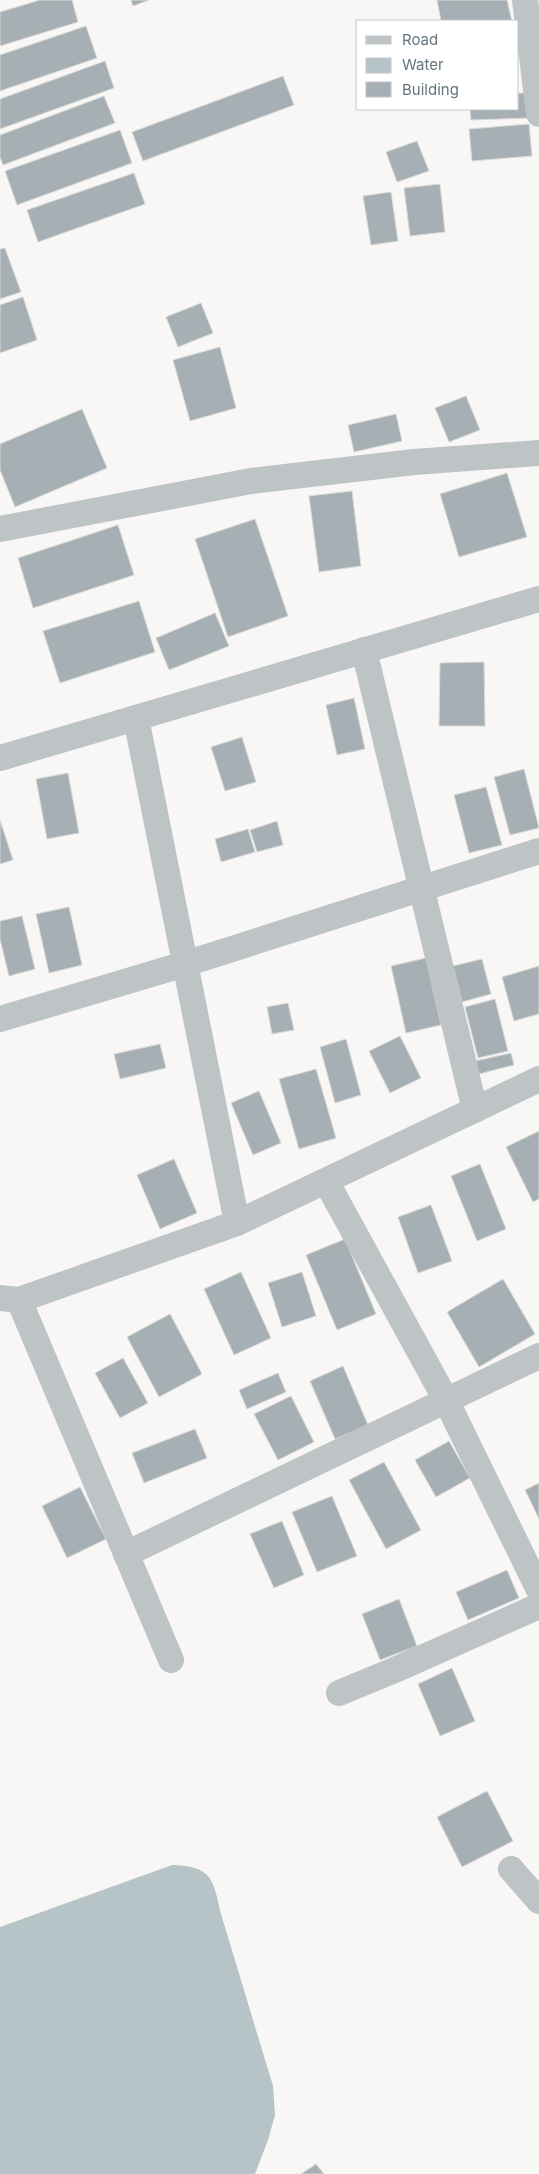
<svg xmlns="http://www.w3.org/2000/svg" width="539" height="2174" viewBox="0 0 539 2174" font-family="Inter,sans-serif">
<rect width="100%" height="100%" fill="#f8f7f5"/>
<path fill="#b7c4c7" d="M172 1865C212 1866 213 1879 221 1914L273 2086 275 2115 268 2140 255 2174H0V1927Z"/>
<g fill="#a6afb4" stroke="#d9d9d7">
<path d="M40 0H72L78 22 0 46V12Z"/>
<path d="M131 0H149L133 6Z"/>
<path d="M437 0H507L512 21H441Z"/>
<path d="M86 26 97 58 0 91V55Z"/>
<path d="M105 61 114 88 0 129V99Z"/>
<path d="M283 76 294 105 143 161 132 132Z"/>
<path d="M518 93H527L528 118 471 120 470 109H518Z"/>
<path d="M104 96 115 123 3 165 0 157V135Z"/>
<path d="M529 124 532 156 472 161 469 129Z"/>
<path d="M120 130 132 163 17 205 5 171Z"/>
<path d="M417 141 429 171 397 182 386 152Z"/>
<path d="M134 173 145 204 38 242 27 210Z"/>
<path d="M440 184 445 232 410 236 404 188Z"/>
<path d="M391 192 398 241 371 245 363 196Z"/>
<path d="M5 248 21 292 0 299V249Z"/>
<path d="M23 297 37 340 0 353V305Z"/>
<path d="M201 303 213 333 178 347 166 317Z"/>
<path d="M220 347 236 408 190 421 173 360Z"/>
<path d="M466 396 480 430 449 442 435 408Z"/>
<path d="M82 409 107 468 15 507 0 470V444Z"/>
<path d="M396 414 402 441 354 452 348 425Z"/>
<path d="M507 473 527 537 459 557 440 494Z"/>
<path d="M352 491 361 566 319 572 309 496Z"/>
<path d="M255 519 288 616 228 637 195 539Z"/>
<path d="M118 525 134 575 33 608 18 558Z"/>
<path d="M139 601 155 652 60 683 43 631Z"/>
<path d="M215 613 229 646 169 670 156 638Z"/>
<path d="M484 662 485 726H439L440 663Z"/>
<path d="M354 698 365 749 337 755 326 705Z"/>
<path d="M242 737 256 782 225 791 211 747Z"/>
<path d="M524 769 539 828 510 835 494 777Z"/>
<path d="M68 773 79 833 47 839 36 779Z"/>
<path d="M486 787 502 845 469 853 454 795Z"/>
<path d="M0 820 13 860 0 864Z"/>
<path d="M277 821 283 845 257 852 250 830Z"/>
<path d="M248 829 255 852 221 862 215 839Z"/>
<path d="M69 907 82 965 49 973 36 914Z"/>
<path d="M22 916 35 969 9 976 0 939V921Z"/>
<path d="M426 958 441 1025 406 1033 391 966Z"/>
<path d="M482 959 491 994 462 1002 453 966Z"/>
<path d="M539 966V1014L514 1021 502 977Z"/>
<path d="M495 999 508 1051 478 1058 465 1007Z"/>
<path d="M288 1003 294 1030 272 1034 267 1007Z"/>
<path d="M400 1036 421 1078 390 1093 369 1051Z"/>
<path d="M346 1039 361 1095 335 1103 320 1047Z"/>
<path d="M160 1044 166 1068 120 1079 114 1054Z"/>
<path d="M511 1053 514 1065 479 1074 475 1061Z"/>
<path d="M316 1069 336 1138 299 1149 279 1079Z"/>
<path d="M259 1091 281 1143 253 1155 231 1103Z"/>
<path d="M539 1131V1199L533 1202 506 1147Z"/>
<path d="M174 1159 197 1213 160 1229 137 1175Z"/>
<path d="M480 1164 506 1229 477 1241 451 1176Z"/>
<path d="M431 1205 452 1261 418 1273 398 1217Z"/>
<path d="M345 1239 376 1314 337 1330 306 1255Z"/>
<path d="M241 1272 271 1338 234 1355 204 1289Z"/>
<path d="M302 1272 316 1316 282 1327 268 1283Z"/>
<path d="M503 1279 535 1334 479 1367 447 1312Z"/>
<path d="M170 1314 202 1374 159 1397 127 1337Z"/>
<path d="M123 1358 148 1403 120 1418 95 1373Z"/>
<path d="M343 1366 368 1425 335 1439 310 1381Z"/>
<path d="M278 1373 286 1392 247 1409 239 1390Z"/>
<path d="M291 1396 314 1442 278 1460 254 1414Z"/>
<path d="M195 1429 207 1458 144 1483 132 1453Z"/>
<path d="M449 1441 470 1478 436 1497 415 1460Z"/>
<path d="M384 1462 421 1530 386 1549 349 1480Z"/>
<path d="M539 1483V1519L525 1490Z"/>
<path d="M80 1487 106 1539 67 1558 42 1506Z"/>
<path d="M332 1496 357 1556 317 1572 292 1512Z"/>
<path d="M282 1521 304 1575 274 1588 250 1534Z"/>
<path d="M507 1570 519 1598 468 1620 456 1592Z"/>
<path d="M399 1599 417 1646 380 1660 362 1614Z"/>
<path d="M452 1668 475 1721 440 1736 418 1684Z"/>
<path d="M487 1791 513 1841 462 1867 437 1817Z"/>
<path d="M316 2164 324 2174H301Z"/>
</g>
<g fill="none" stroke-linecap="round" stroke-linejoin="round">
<g stroke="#bec3c6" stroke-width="26">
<path d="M525 0 539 114"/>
<path d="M0 529 251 481 414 462 539 453"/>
<path d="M364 650 475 1110"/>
<path d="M136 718 237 1223"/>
<path d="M0 758 539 599"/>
<path d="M0 1019 185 964 539 851"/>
<path d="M326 1181 446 1400 539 1590"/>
<path d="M0 1298 19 1300 237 1223 539 1079"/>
<path d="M19 1300 171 1660"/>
<path d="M126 1554 539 1356"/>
<path d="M339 1693 397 1669 539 1606"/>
<path d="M511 1869 539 1901"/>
</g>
</g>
<rect x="356" y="20" width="162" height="90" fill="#ffffff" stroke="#c1c8cb"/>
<rect x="366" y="36" width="25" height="8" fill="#bec3c6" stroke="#c1c8cb"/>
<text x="402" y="45" font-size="15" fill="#64757e">Road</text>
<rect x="366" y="58" width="25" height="15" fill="#b7c4c7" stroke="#c1c8cb"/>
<text x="402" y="70" font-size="15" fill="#64757e">Water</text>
<rect x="366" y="82" width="25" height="15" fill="#a6afb4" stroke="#c1c8cb"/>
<text x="402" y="95" font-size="15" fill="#64757e">Building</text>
</svg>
